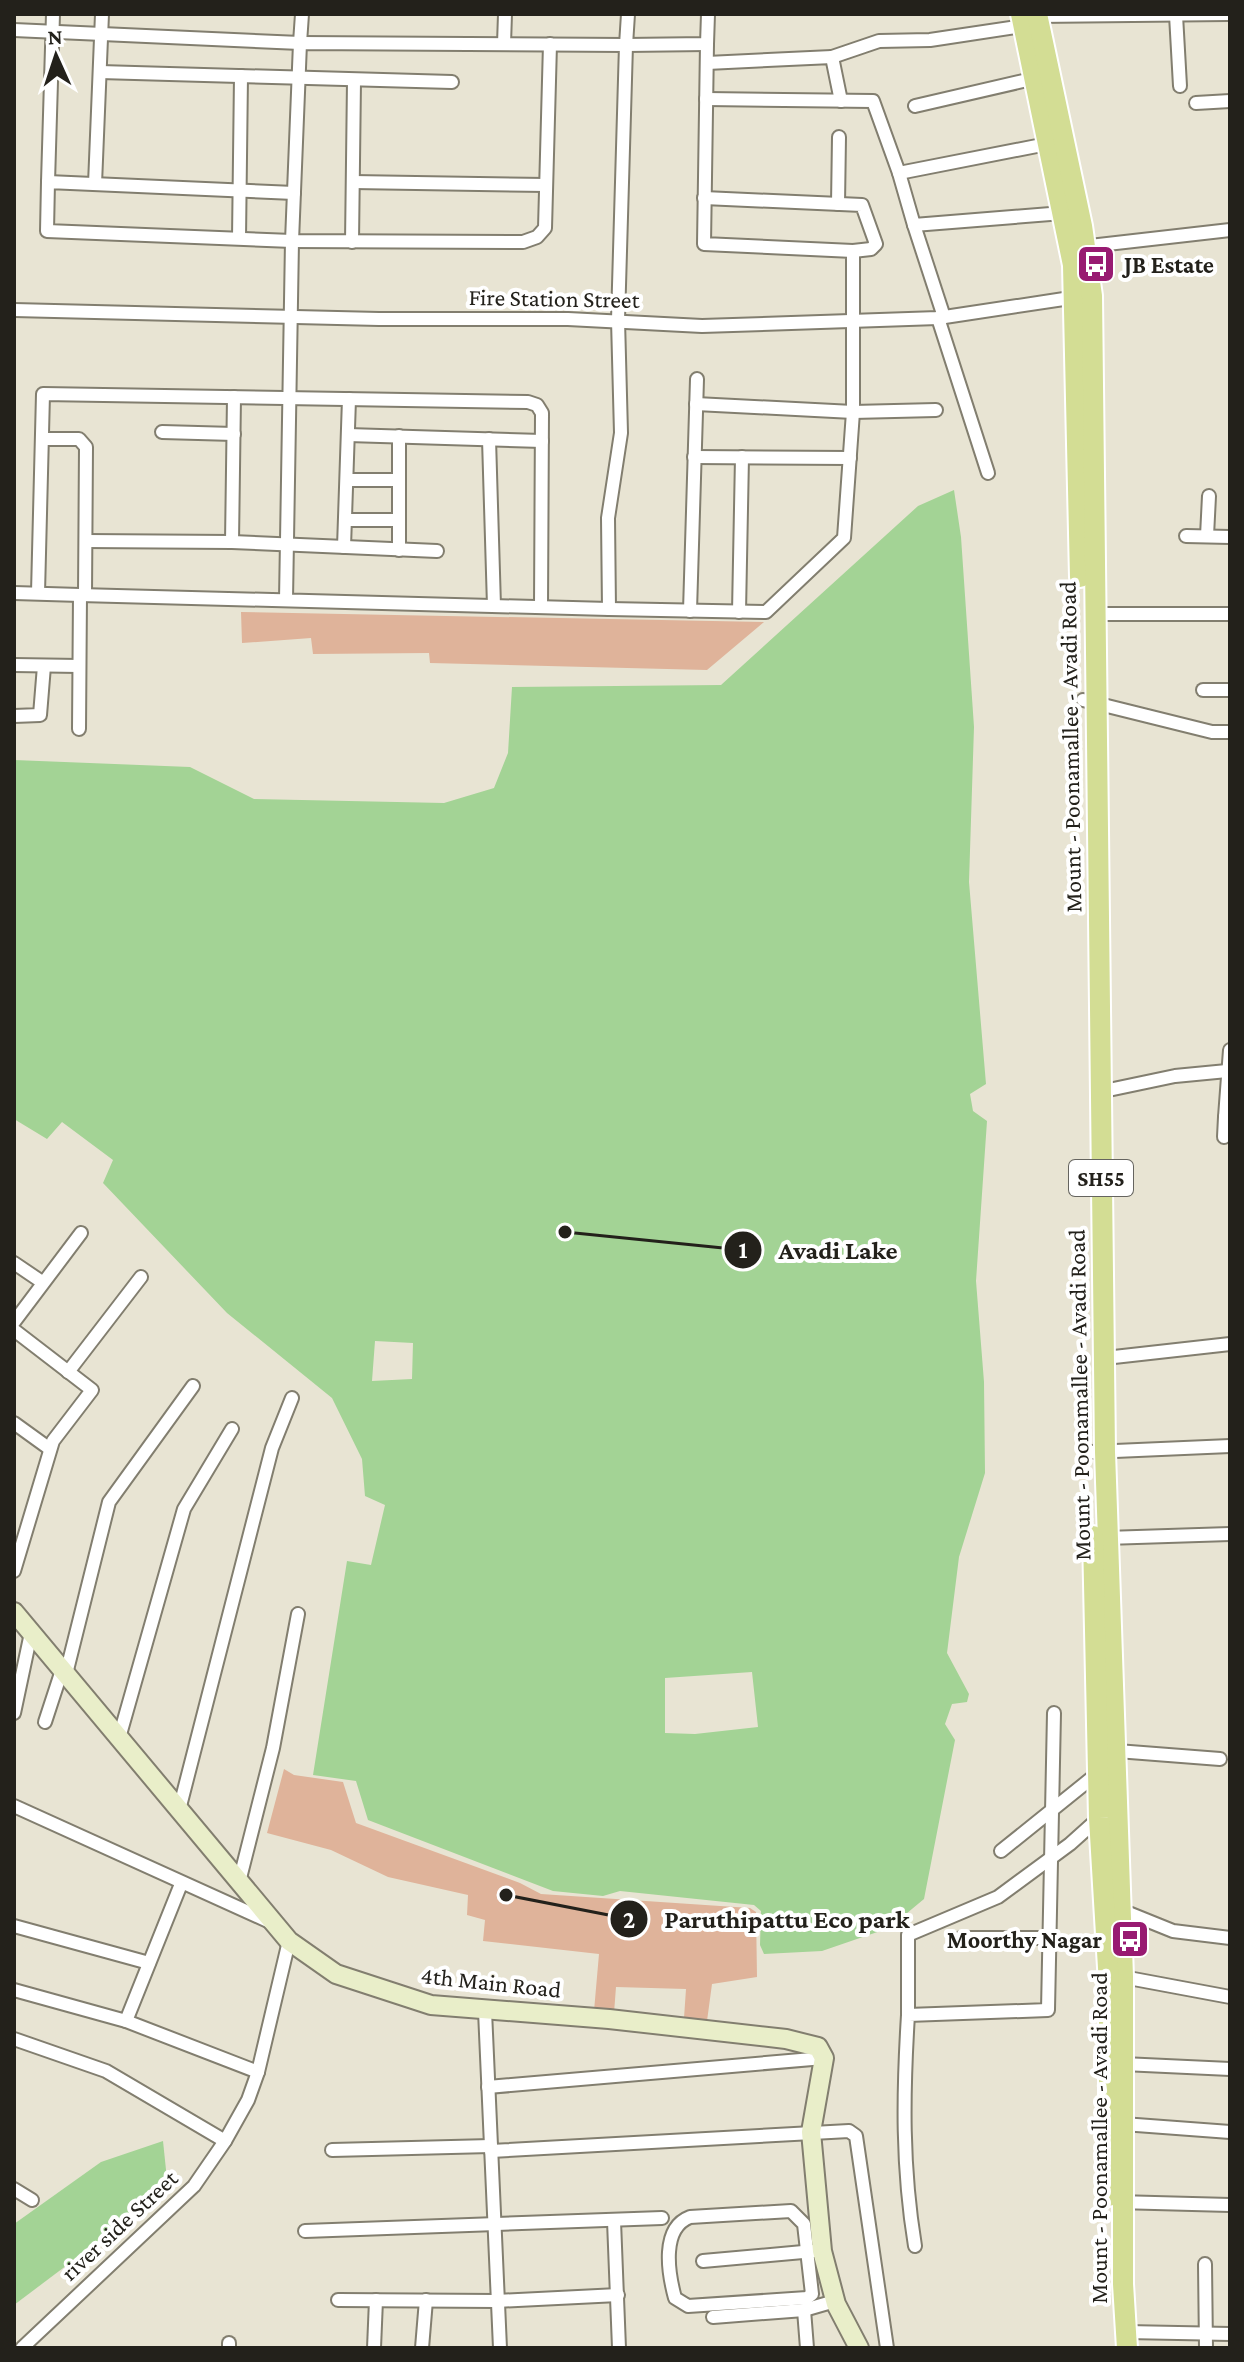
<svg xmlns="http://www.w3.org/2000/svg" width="1244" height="2362" viewBox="0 0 1244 2362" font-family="'Crimson Pro',serif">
<rect width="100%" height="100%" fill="#e8e4d3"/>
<g fill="#dfb39a">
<path d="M241 612 764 622 707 670 430 663 429 653 313 654 311 638 242 643Z"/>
<path d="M284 1769 294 1775 343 1782 356 1823 520 1883 541 1894 750 1908 756 1912 757 1977 712 1984 707 2021 684 2018 686 1989 616 1987 614 2013 594 2011 599 1954 483 1941 485 1920 467 1915 468 1895 388 1877 331 1850 267 1833Z"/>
</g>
<g fill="#a3d395" fill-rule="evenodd">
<path d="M954 490 961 537 974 727 969 882 986 1084 970 1094 973 1111 987 1121 976 1281 984 1382 985 1473 959 1557 947 1653 969 1694 967 1702 952 1704 945 1724 955 1740 924 1899 889 1928 822 1951 764 1954 760 1945 761 1911 754 1905 620 1891 603 1896 553 1891 368 1820 356 1781 313 1775 347 1561 371 1565 385 1505 365 1496 362 1459 332 1398 227 1313 103 1183 113 1160 62 1122 47 1139 14 1119V760L190 767 254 799 444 803 494 788 508 753 512 687 721 685 918 506ZM375 1341 413 1343 412 1379 372 1381ZM752 1672 758 1727 695 1734 665 1733V1678Z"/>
<path d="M163 2141 168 2189 14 2305V2224L101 2162Z"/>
</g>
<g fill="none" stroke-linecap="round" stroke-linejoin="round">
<defs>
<g id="street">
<path d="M628 14 626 45 707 44 708 14"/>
<path d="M1176 15 1180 86"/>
<path d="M1037 16 1228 14"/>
<path d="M14 30 300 43 302 14"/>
<path d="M504 44 505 14"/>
<path d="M832 57 879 41 930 40 1023 26"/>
<path d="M707 63 832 57 841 101"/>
<path d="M100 72 452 82"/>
<path d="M706 99 873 101 899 173"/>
<path d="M1196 103 1230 101"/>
<path d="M915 106 1036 78"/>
<path d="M1047 144 899 173 914 225 1063 213"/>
<path d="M48 182 53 14"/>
<path d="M353 182 546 185"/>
<path d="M95 184 102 14"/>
<path d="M294 193 48 182 47 231 292 241 523 242 537 237 545 228 550 44"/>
<path d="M704 198 862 205 876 244 871 249 853 251"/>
<path d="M838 204 839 137"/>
<path d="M914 225 944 317"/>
<path d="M239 238 241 76"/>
<path d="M352 242 354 81"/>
<path d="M1081 247 1230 230"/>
<path d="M14 310 379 319H568L702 326 938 318 1077 297"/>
<path d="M938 318 988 473"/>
<path d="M696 404 853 412 936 410"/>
<path d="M162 432 234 434"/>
<path d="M348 435 542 441"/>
<path d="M399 436V550"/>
<path d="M42 439H79L86 447 85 595"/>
<path d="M489 439 494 606"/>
<path d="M694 457 850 458"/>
<path d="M347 480H399"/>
<path d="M345 520H399"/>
<path d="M1186 536 1230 537"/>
<path d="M1207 536 1209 496"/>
<path d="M86 541 232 542 437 551"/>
<path d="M232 542 234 397"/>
<path d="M344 547 349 399"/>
<path d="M14 593 80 595 609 609 608 518 621 433 618 320 626 45 300 43 292 241 286 600"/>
<path d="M38 593 43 394 528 402 537 405 542 413 541 607"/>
<path d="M609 609 766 612 844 538 853 412V251L704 244 707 44"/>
<path d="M690 611 697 379"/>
<path d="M739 612 742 457"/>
<path d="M1094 614H1230"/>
<path d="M14 665 79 666"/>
<path d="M1203 690H1230"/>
<path d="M1083 700 1212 732H1230"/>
<path d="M14 716 40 715 44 666"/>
<path d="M79 729 80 595"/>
<path d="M1230 1050 1225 1117H1230"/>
<path d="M1099 1092 1175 1076 1227 1071"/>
<path d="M1224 1137 1225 1117"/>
<path d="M14 1263 42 1282"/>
<path d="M14 1322 81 1233"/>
<path d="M14 1330 92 1390 53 1441 14 1571"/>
<path d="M1105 1358 1230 1344"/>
<path d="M68 1372 141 1277"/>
<path d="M14 1423 50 1449"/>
<path d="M1092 1452 1230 1446"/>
<path d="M1106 1538 1230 1534"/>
<path d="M66 1674 109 1502 193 1386"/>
<path d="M14 1713 31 1633"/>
<path d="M45 1722 62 1670"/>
<path d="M119 1738 184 1509 232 1429"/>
<path d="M1117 1751 1220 1759"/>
<path d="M14 1806 270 1922"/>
<path d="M179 1810 272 1448 292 1398"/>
<path d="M1001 1851 1098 1773"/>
<path d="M239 1882 273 1748 298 1614"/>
<path d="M1121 1910 1173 1931 1230 1938"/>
<path d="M14 1926 149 1963"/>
<path d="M961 1938H1049"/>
<path d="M1123 1977 1230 1997"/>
<path d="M14 1990 126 2021 258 2072"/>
<path d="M485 2011 500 2348"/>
<path d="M908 2015V1935L998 1897 1070 1844 1099 1818"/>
<path d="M126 2021 181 1884"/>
<path d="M14 2039 106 2071 225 2141"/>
<path d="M1123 2064 1230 2069"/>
<path d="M488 2087 824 2058"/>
<path d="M1123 2124 1230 2132"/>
<path d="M332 2150 491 2146"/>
<path d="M491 2151 849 2131 856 2136 887 2348"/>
<path d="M14 2189 32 2200"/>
<path d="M1117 2202 1230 2205"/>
<path d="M791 2211 804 2224 812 2294 807 2298 688 2306 675 2298C668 2272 661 2228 690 2217Z"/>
<path d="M614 2221 619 2348"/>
<path d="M305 2231 662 2218"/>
<path d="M915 2246C902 2167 903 2095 908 2015L1048 2010 1054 1713"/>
<path d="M703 2261 814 2251"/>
<path d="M1205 2264 1206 2348"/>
<path d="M338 2300 497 2301 618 2295"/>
<path d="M804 2310 807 2348"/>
<path d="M713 2317 804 2310 835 2301"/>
<path d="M1126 2332 1230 2334"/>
<path d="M229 2343V2348"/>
<path d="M22 2348 194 2186 225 2141 248 2100 258 2072 289 1941"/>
<path d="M374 2348 376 2300"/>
<path d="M422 2348 426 2300"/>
</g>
<path id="secondary" d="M14 1612 289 1941 336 1974 431 2005 609 2019 786 2039 818 2047 824 2058 811 2132 822 2251 836 2304 859 2348"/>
<g id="primary">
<path d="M1021 14 1073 265 1080 577"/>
<path d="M1037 14 1082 226 1092 296 1105 1452 1123 1977V2284L1127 2348"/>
<path d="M1093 1536 1099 1818 1109 1984V2196"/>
</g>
</defs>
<use href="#street" stroke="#827e6f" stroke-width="16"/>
<use href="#secondary" stroke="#827e6f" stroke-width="22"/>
<use href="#primary" stroke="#fff" stroke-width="24"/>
<use href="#street" stroke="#fff" stroke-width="12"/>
<use href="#secondary" stroke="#e9eec9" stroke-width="18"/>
<use href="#primary" stroke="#d3dd94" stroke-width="20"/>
</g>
<defs>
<symbol id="bus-square" viewBox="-11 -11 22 22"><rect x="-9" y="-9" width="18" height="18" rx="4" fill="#981a71" stroke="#fff"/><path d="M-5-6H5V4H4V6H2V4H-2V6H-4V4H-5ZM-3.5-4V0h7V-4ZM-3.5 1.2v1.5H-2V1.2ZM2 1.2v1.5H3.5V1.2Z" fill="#fff"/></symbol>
</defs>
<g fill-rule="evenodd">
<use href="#bus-square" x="1074" y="242" width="44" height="44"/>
<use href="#bus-square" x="1108" y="1917" width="44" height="44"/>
</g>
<g text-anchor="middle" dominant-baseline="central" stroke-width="8" stroke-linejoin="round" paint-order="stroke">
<rect fill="#fff" stroke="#65645f" stroke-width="2" x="1069" y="1160" width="64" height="36" rx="6"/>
<g font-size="22" font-weight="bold" fill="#23211b">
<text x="1101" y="1178">SH55</text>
</g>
<g font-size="24" font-weight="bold" fill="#23211b" stroke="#fff" text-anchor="start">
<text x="1124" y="264">JB Estate</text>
<text x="1102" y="1939" text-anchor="end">Moorthy Nagar</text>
</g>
<g font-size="24" fill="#23211b" stroke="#fff">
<text transform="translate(554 298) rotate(1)">Fire Station Street</text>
<text transform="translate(1070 747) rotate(-91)">Mount - Poonamallee - Avadi Road</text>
<text transform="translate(1079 1395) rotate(-91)">Mount - Poonamallee - Avadi Road</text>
<text transform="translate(491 1982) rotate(6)">4th Main Road</text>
<text transform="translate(1098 2138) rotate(-90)">Mount - Poonamallee - Avadi Road</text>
<text transform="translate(119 2225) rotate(-43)">river side Street</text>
</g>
</g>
<path fill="none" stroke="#23211b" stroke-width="3" d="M565 1232L743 1250M506 1895L629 1919"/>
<g fill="#23211b" stroke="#fff" stroke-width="3">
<circle cx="565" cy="1232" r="8"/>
<circle cx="506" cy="1895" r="8"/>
<circle cx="743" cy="1250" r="20"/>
<circle cx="629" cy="1919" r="20"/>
</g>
<g font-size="24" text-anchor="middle" font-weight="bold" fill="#fff">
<text x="743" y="1258">1</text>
<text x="629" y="1928">2</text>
</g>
<g font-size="26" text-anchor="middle" font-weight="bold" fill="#23211b" stroke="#fff" stroke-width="8" stroke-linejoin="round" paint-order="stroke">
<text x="838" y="1259">Avadi Lake</text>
<text x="787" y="1928">Paruthipattu Eco park</text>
</g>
<rect width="1244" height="2362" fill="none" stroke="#23211b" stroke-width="32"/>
<g transform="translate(56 56) rotate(357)" stroke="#ffffff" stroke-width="6" paint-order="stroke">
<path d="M0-6L14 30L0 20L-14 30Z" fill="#23211b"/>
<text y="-12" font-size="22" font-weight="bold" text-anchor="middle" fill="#23211b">N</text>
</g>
</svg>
